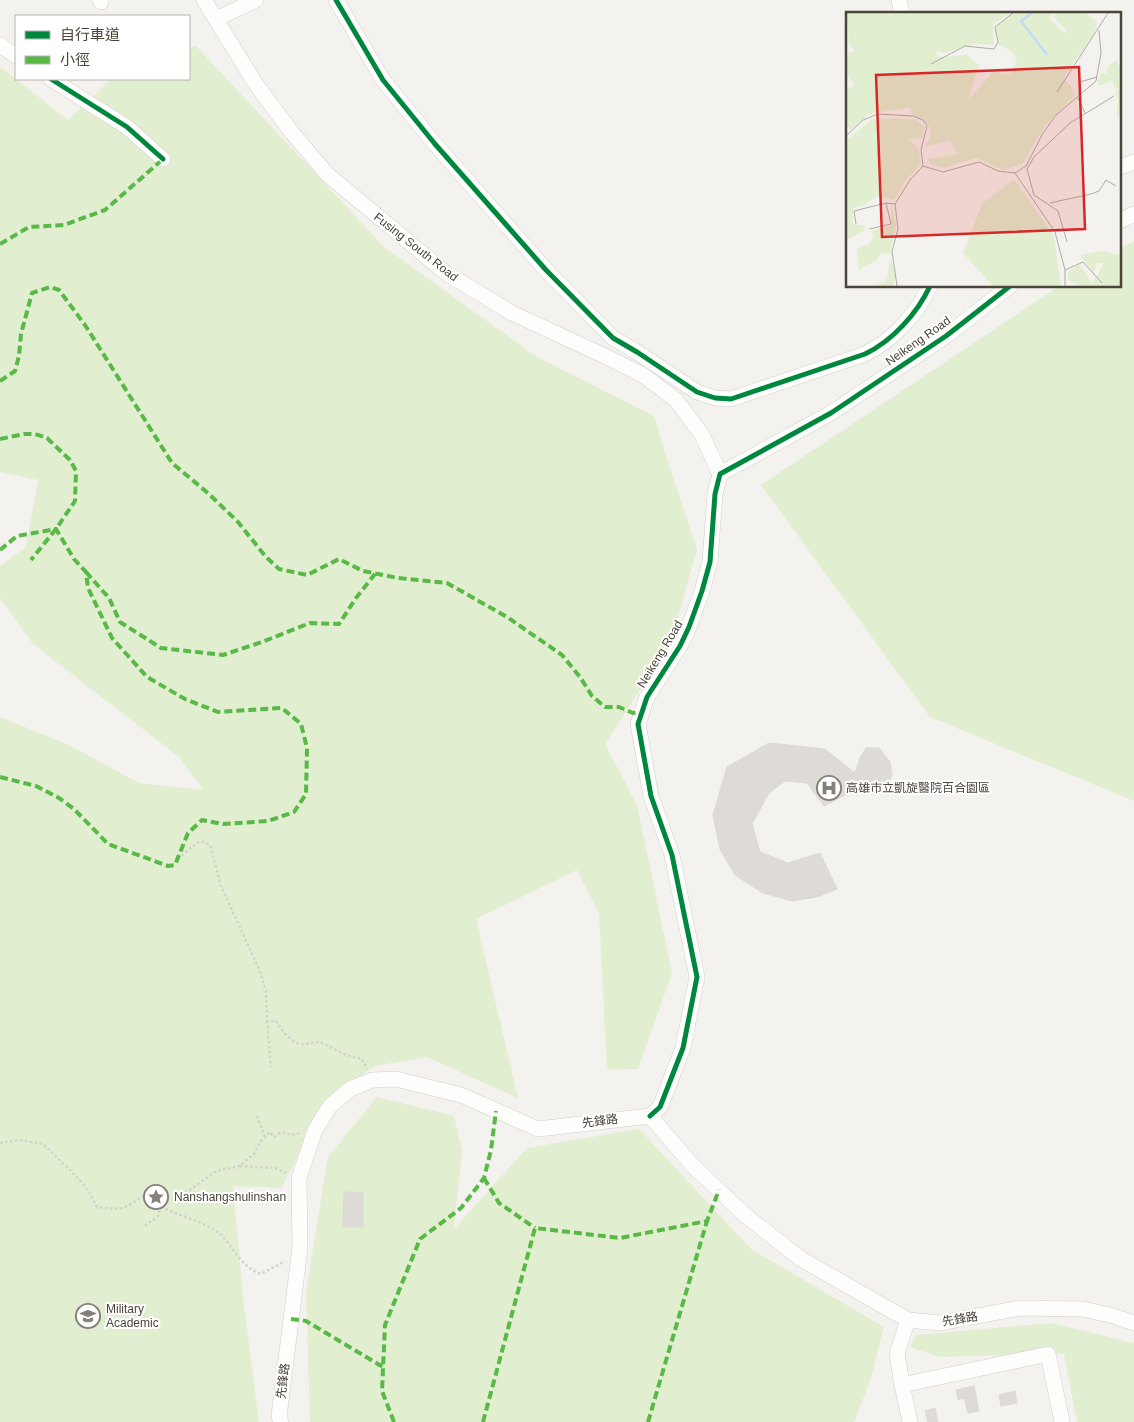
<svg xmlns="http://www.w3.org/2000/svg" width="1134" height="1422" viewBox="0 0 1134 1422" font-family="Arial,'Noto Sans TC',sans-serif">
<rect width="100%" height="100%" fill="#f4f2ee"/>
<g fill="#e1eecf">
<path d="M196 46 384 247 537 357 654 416 671 471 697 549 672 640 605 744 637 805 672 973 638 1069 607 1070 599 913 577 870 476 919 518 1098 427 1057 375 1066 323 1103 282 1188 233 1186 244 1306 259 1422H0V717L69 745 139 783 203 790 179 757 33 644 0 598V566L26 547 38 480 0 472V67L68 120 111 79H189V48Z"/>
<path d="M1134 241V801L930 717 761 485 1059 286H1120V249Z"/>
<path d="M377 1097 454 1116 462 1150 454 1229 527 1148 639 1129 751 1249 884 1327 870 1381 854 1422H310L306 1292 328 1157Z"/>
<path d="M1051 1323 1134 1343V1422H1077L1064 1354 940 1357 910 1347 916 1335Z"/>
</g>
<g fill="#dedbd6" stroke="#dcd9d4">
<path d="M769 743 825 749 855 773 860 758 866 748H879L890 762 892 775 887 786 877 787 863 786 824 806 807 783 785 781 769 793 752 824 760 852 788 863 820 853 837 889 817 897 792 901 763 893 735 875 720 849 713 815 727 767Z"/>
<path d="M344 1192 363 1193V1227H343Z"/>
<path d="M974 1386 979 1411 968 1413 964 1398 958 1400 956 1390Z"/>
<path d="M1015 1391 1017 1403 1001 1406 999 1395Z"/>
<path d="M935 1408 938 1422H928L925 1411Z"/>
</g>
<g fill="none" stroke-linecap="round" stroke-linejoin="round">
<defs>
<g id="minor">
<path d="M100 0 101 2"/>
<path d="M204 0 255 83 293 134 327 174 446 273 512 313 609 358 643 375 676 400 702 435 720 474"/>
<path d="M336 0 383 80 435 144 546 270 613 338 637 352 697 392 715 398 731 399 865 354C892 341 917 314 930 286"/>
<path d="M899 0 902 14"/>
<path d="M216 19 256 0"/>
<path d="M0 45 16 56"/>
<path d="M51 79 127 127 163 159"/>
<path d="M1120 167 1134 162"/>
<path d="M1120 221 1134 214"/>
<path d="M650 1116 660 1107 683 1048 697 977 672 855 651 796 638 724 647 697 680 646 689 627 702 591 710 562 715 494 720 474 831 413 946 336 1010 286"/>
<path d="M908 1320 897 1353 902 1385 1048 1354 1062 1422"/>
<path d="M902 1385 910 1422"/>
<path d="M281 1422 279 1416 300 1248 299 1178 315 1130 330 1106 350 1089 372 1080 396 1079 461 1095 538 1129 650 1116 693 1166 745 1215 801 1259 908 1320 940 1323 1020 1308 1082 1309 1110 1315 1134 1323"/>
</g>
</defs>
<use href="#minor" stroke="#d2d0cb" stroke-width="16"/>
<g stroke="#d3d2cc" stroke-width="2.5" stroke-dasharray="2.5 2.5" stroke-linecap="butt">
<path d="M178 859 193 846 201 841 210 845 221 886 259 969 266 991 267 1021H276C282 1030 290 1043 302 1044 307 1045 313 1042 318 1042 326 1043 333 1049 340 1052 346 1056 355 1057 362 1059L367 1069"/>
<path d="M267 1021 271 1067"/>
<path d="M257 1116 265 1137"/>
<path d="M0 1143 20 1140 43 1144 76 1176 88 1190 97 1207C105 1208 118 1210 125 1207 141 1200 141 1190 161 1198V1193H163V1197L179 1198 216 1171 240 1166 255 1153 260 1142 270 1132 274 1137 281 1132 292 1135 301 1133"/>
<path d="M240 1166 275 1168 286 1173"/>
<path d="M161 1207C176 1214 203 1222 216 1231 233 1243 239 1267 261 1274L285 1261"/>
<path d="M145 1226 158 1216 163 1197"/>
</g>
<use href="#minor" stroke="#fdfdfc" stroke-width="15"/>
<g stroke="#58b947" stroke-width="4" stroke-dasharray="8 4" stroke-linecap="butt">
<path d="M0 244 29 227 64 225 105 210 163 159"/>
<path d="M0 381 15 371 19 356 21 334 32 293 50 287 59 290 85 325 172 463 209 494 238 522 266 557 279 569 307 575 339 559 363 571 398 578 447 583 507 617 562 655 580 677 592 696 605 707H619L633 713 642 712"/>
<path d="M0 439 24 434H35L47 438 70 460 76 471 75 501 56 529 31 560"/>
<path d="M0 550 17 536 56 529 74 559 86 572 88 588 112 638 147 677 185 699 218 712 282 708 301 724 307 748 306 794 294 812 268 821 223 824 202 820 188 833 175 865 168 866 108 844 74 809 59 798 36 786 0 777"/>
<path d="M86 572 109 598 120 622 161 648 223 655 262 642 310 623 339 624 356 598 375 574"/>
<path d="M484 1178 499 1203 535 1228"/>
<path d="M291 1319 306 1321 383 1367"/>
<path d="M394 1422 382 1391 385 1325 420 1239 461 1208 484 1178 491 1150 496 1111"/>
<path d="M483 1422 535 1228 620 1238 707 1221 719 1190"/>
<path d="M648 1422 707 1221"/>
</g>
<defs>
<g id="cycleway">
<path d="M336 0 383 80 435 144 546 270 613 338 637 352 697 392 715 398 731 399 865 354C892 341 917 314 930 286"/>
<path d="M51 79 127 127 163 159"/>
<path d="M650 1116 660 1107 683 1048 697 977 672 855 651 796 638 724 647 697 680 646 689 627 702 591 710 562 715 494 720 474 831 413 946 336 1010 286"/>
</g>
</defs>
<use href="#cycleway" stroke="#fff" stroke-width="8"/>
<use href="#cycleway" stroke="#00873e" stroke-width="5"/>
</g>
<defs>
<symbol id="hospital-ring" viewBox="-11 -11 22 22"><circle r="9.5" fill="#fff" stroke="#868178" stroke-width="1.5"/><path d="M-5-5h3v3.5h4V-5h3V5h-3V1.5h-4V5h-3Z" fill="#868178"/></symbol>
<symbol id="sight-ring" viewBox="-11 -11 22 22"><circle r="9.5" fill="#fff" stroke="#868178" stroke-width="1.5"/><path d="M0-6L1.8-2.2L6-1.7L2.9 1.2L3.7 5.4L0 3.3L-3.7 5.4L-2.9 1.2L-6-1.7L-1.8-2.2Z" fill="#868178"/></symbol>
<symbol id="university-ring" viewBox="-11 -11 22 22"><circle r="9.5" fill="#fff" stroke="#868178" stroke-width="1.5"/><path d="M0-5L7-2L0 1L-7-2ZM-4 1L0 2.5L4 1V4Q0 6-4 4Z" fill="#868178"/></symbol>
</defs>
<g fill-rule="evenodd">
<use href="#hospital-ring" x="815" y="774" width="28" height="28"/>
<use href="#sight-ring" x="142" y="1183" width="28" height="28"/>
<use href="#university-ring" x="74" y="1302" width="28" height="28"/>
</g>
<g text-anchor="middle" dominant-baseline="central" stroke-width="4" stroke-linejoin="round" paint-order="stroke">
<g font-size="12" fill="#4b4439" stroke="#fff">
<text transform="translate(416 247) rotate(38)">Fusing South Road</text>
<text transform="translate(918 341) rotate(-35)">Neikeng Road</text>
<text transform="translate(660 654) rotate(-59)">Neikeng Road</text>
<text transform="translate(600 1121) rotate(-7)">先鋒路</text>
<text transform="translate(960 1319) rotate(-9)">先鋒路</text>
<text transform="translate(283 1381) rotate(-83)">先鋒路</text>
</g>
<g font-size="12" fill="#4b4439" stroke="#fff" text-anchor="start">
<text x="846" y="788">高雄市立凱旋醫院百合園區</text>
<text x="174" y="1197">Nanshangshulinshan</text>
<text x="106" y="1309">Military<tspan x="106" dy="14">Academic</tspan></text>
</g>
</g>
<g transform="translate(846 12)">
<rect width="275" height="275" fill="#f4f2ee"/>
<path d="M0 1H164L147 12 148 33 128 32 98 41 90 40 92 45 121 43 133 53 122 88 151 56 155 62 165 63 171 48 165 39 152 32 149 16 165 1H207L203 6 219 22 221 19 207 5 211 1H240L251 10 248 22 217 66 225 74 228 84 200 112 177 151 158 158 130 146 98 156 84 152 83 147 112 142 104 128 79 135 85 122 83 114 77 107 65 102V95L23 102 4 118 0 109V77L8 74 4 65 0 64V54L2 41 9 39 0 28 3 23ZM271 48 273 56 275 50V103H271L272 86 269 83 274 76 269 77 266 68 253 74 252 70 255 61H261L263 53ZM50 106 70 108 79 115 76 126 61 127 72 136 75 152 59 169 48 188 32 184 18 193 7 196V212L20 214 18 219 0 228V126H4L26 107ZM168 167 208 224 215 274H147L117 241 136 192ZM45 192 50 212 44 241 34 242 31 248 13 258 11 237 23 232 28 225 25 219 45 214ZM255 239 275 243V274H233L222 267V259L234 252 246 272 258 251H250L248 262 234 243ZM45 245 50 265 46 274H28L40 270Z" fill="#e1eecf"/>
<path fill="none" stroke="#c0ddf1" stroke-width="2.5" d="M186 1 175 9 201 43"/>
<path fill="none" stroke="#b0aca6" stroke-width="1" d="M85 52 119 34 148 37 152 30 149 15 167 1M234 70 251 65M211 80 262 1M232 86 239 101M0 124 17 108 32 102 67 104 77 108 81 114 75 138 77 154 64 168 49 192 52 217 46 239 51 274M77 154 97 160 133 150 152 159 169 161 209 220 219 258V274M169 161 180 154 197 121 210 103 250 69 255 41 253 18M204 191 245 182 253 179 260 168 270 174M10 212 8 199 40 191M23 217 45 212 40 191 49 192M221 230 212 199 188 183 181 157 188 145 224 111 268 84M219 258 237 250 256 271"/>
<path fill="#d62828" fill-opacity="0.15" stroke="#d62828" stroke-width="2.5" d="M233 55 239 217 36 225 30 63Z"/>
<rect width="275" height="275" fill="none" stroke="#4b4439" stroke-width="2.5"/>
</g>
<rect x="15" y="15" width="175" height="65" fill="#ffffff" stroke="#b7b4b0"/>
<rect x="25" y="31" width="25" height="8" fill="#00873e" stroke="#b7b4b0"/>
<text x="60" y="40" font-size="15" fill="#4b4439">自行車道</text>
<rect x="25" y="56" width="25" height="8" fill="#58b947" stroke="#b7b4b0"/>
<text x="60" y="65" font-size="15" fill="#4b4439">小徑</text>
</svg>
